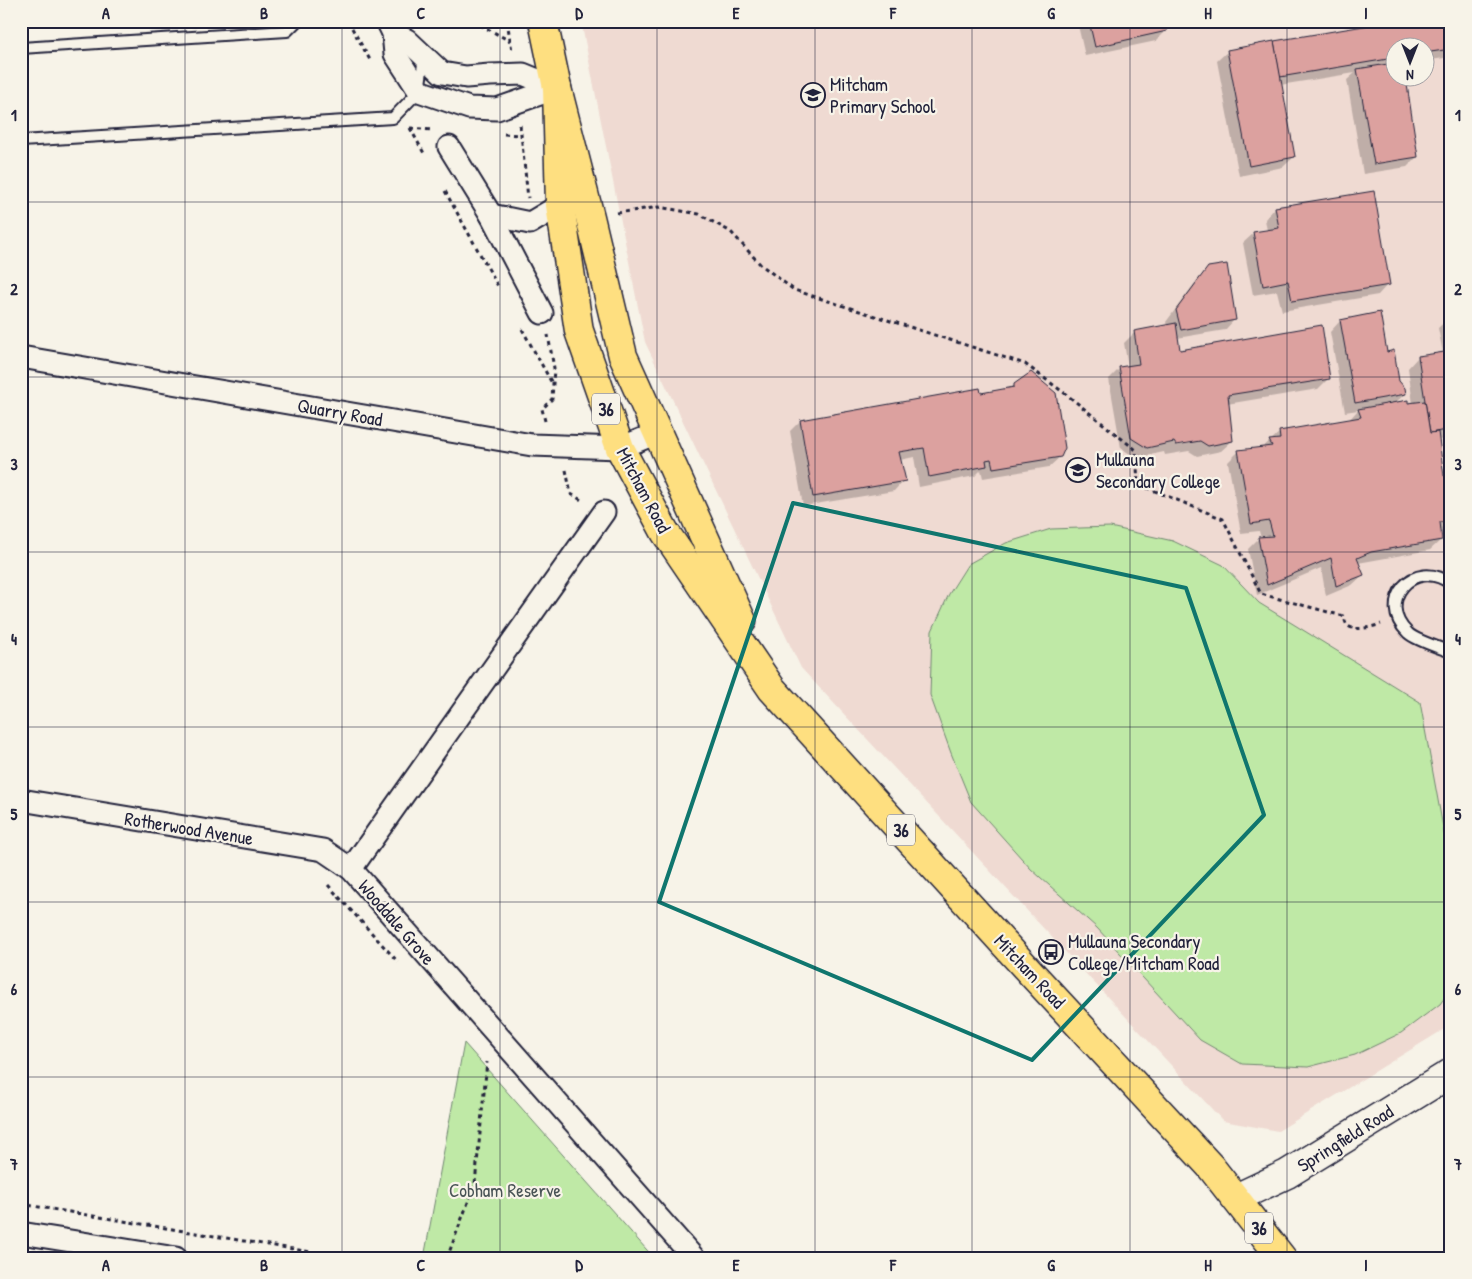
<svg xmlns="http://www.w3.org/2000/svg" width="1472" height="1279" viewBox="0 0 1472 1279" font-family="'Patrick Hand',sans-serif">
<rect width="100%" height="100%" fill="#f7f3e8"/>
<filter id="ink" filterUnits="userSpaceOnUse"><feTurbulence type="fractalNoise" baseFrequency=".02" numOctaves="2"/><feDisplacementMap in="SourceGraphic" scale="10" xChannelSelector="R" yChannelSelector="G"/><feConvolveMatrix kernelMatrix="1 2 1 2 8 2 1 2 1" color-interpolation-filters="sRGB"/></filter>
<g filter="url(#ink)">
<path fill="#efdad2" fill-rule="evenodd" d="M581 21H1451V1025L1278 1131 1223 1121 801 668 645 342ZM1394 48H1424V78H1394Z"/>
<g fill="#bfe9a6" stroke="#708670">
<path d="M1110 527 1173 541 1223 565 1259 603 1420 702 1451 871V989L1440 1004 1401 1033 1355 1055 1308 1067 1242 1064 1200 1040 1097 928 1031 869 971 802 951 753 930 695 932 631 949 594 968 564 1006 543 1051 529Z"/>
<path d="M464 1043 654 1258H424Z"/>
</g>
<g fill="#0003">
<path d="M1077 21H1164L1166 31 1156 41 1085 56Z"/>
<path d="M1451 21V57L1424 61V48H1394V78H1405L1417 157 1407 167 1363 174 1347 80 1355 73 1280 85 1294 157 1283 167 1239 176 1217 61 1228 51Z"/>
<path d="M1275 208 1388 284 1378 295 1282 311 1277 291 1253 295 1243 243 1254 233 1267 231 1265 219Z"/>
<path d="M1209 269 1235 319 1225 330 1177 338 1179 352 1329 378 1318 389 1227 404 1232 441 1221 451 1197 456 1189 451 1165 455 1164 452 1136 458 1121 448 1109 379 1120 368 1128 367 1124 343 1135 332 1167 326 1166 322 1198 279Z"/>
<path d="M1379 314 1386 354 1405 394 1395 403 1407 405 1413 404 1408 368 1418 357 1443 353 1438 328 1449 318 1451 317V438L1438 440 1443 477 1451 476V521L1440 531 1441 540 1430 550 1358 563 1363 575 1352 585 1326 596 1321 568 1257 595 1248 549 1259 538H1261L1259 531 1241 533 1228 462 1239 451 1261 449 1280 432 1348 421 1358 410 1345 412 1330 332 1340 321Z"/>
<path d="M1015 385 1060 457 1049 467 983 478 981 470 975 476 919 487 914 457 900 460 904 480 894 491 803 506 790 431 800 421 980 395 1011 389Z"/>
</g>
<g fill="#dca19f" stroke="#22223b">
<path d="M1089 21H1165L1167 31 1095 47Z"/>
<path d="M1394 21H1451V49L1424 53V48H1394V58L1280 77 1274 41Z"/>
<path d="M1274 41 1295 157 1249 166 1227 50Z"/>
<path d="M1394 63V78H1406L1418 157 1374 164 1357 69Z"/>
<path d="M1374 191 1390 285 1292 301 1288 281 1263 286 1253 232 1279 228 1275 207Z"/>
<path d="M1227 264 1236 320 1181 330 1176 310 1208 267Z"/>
<path d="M1380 312 1387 352 1394 350 1399 381 1405 388 1406 394 1355 403 1340 320Z"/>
<path d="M1176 323 1180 350 1322 325 1330 379 1228 395 1233 441 1208 446 1200 441 1176 445 1174 442 1147 448 1131 438 1119 367 1139 364 1134 331Z"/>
<path d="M1451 351V429L1430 433 1418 356Z"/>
<path d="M1031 372 1056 393 1065 448 1061 457 993 468 991 459 986 460 987 466 929 477 924 448 899 452 906 481 813 497 800 420 980 388 981 393 1014 387V384Z"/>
<path d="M1408 400V403L1425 401 1430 433 1438 432 1444 476 1451 475V512H1449L1451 521 1440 522 1442 540 1371 552 1357 558 1364 575 1336 586 1331 558 1267 585 1258 537 1273 536 1269 521 1251 524 1238 450 1272 446 1269 440 1280 439 1279 431 1361 417 1358 409Z"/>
</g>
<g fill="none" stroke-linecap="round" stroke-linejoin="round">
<defs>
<g id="lane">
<path d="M21 48 287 31 297 21"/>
<path d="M21 141 393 118 419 91 424 57"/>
<path d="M1451 584C1414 556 1375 602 1408 633 1415 640 1440 648 1451 652"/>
</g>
<g id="street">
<path d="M387 21 393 33 395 54 419 91 469 108 497 109 557 88"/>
<path d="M393 33 407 40 442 73 466 77 490 75 523 74 557 88"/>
<path d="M449 147 491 215 542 313"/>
<path d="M491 215 530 223 560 205"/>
<path d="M21 357 532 445 620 448 657 433"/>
<path d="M604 512 351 869 694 1258"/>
<path d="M21 800 323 850 351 869"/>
<path d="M21 1233 176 1258"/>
</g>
<path id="secondary" d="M1236 1198 1287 1174 1451 1073"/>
<g id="primary">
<path d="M543 21 557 88 590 217 623 356 742 621"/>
<path d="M557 88 560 205 579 331 620 448 665 532 772 689 1030 972 1210 1166 1282 1258"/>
</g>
</defs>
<use href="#lane" stroke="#22223b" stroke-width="14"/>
<use href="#street" stroke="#22223b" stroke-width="25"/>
<use href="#secondary" stroke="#22223b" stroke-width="31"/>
<use href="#primary" stroke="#22223b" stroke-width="31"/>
<g stroke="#22223b" stroke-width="3" stroke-dasharray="4 4" stroke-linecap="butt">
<path d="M348 21 370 60"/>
<path d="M473 21 510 41"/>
<path d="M507 21 512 51"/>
<path d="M520 125 528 198"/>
<path d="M410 128 425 155"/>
<path d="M410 128 433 130"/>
<path d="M504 134 521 135"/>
<path d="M445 191 499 288"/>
<path d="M617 213 659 207 699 214 731 232 760 264 794 290 1025 364 1067 395 1136 450 1138 484 1223 519 1261 594 1343 616C1344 617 1346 624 1347 625 1353 632 1373 627 1381 624"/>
<path d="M522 329 553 385"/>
<path d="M545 421 542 409 552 399 554 368 548 335"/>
<path d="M566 470 571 494 583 501"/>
<path d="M328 885 398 962"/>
<path d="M21 1204 347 1258"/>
<path d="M447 1258 475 1184 487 1062"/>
</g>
<use href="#lane" stroke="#f7f3e8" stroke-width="10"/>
<use href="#street" stroke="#f7f3e8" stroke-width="21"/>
<use href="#secondary" stroke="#f7f3e8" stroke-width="28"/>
<use href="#primary" stroke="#fedf80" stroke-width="28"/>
</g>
</g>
<path fill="none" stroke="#0f766e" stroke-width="4" stroke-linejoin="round" d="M793 503 1186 588 1264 815 1032 1060 659 902Z"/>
<path fill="none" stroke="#22223b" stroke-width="1" stroke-opacity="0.55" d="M185 21V1258M342 21V1258M500 21V1258M657 21V1258M815 21V1258M972 21V1258M1130 21V1258M1287 21V1258M21 202H1451M21 377H1451M21 552H1451M21 727H1451M21 902H1451M21 1077H1451"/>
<defs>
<symbol id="school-ring" viewBox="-11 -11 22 22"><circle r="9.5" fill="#f7f3e8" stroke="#22223b" stroke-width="1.5"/><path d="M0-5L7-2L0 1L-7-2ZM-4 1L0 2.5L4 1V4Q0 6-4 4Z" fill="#22223b"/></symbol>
<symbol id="bus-ring" viewBox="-11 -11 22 22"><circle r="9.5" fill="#f7f3e8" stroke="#22223b" stroke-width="1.5"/><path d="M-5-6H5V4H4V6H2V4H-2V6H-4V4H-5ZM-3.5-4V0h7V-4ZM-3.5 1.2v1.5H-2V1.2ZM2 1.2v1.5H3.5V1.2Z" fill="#22223b"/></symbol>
</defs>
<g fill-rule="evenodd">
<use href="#school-ring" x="799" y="81" width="28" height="28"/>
<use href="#school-ring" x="1064" y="456" width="28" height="28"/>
<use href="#bus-ring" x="1037" y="938" width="28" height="28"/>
</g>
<g text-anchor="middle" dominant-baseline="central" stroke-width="4.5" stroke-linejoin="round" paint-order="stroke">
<g fill="#f7f3e8" stroke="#62616f" stroke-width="1">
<rect x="592" y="393.5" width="28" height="31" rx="4"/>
<rect x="887" y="814.5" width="28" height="31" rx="4"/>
<rect x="1245" y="1212.5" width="28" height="31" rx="4"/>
</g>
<g font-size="18" font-weight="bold" fill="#22223b">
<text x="606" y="409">36</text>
<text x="901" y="830">36</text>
<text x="1259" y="1228">36</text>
</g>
<g font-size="19" fill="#22223b" stroke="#f7f3e8" text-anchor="start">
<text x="830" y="84">Mitcham<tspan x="830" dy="22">Primary School</tspan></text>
<text x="1096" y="459">Mullauna<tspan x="1096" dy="22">Secondary College</tspan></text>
<text x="1068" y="941">Mullauna Secondary<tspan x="1068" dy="22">College/Mitcham Road</tspan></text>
</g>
<g font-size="19" fill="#22223b" stroke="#f7f3e8">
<text transform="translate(340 412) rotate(10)">Quarry Road</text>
<text transform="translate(644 490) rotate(62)">Mitcham Road</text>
<text transform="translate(189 828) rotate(9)">Rotherwood Avenue</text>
<text transform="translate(397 922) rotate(49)">Wooddale Grove</text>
<text transform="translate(1030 971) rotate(47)">Mitcham Road</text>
<text transform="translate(1345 1138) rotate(-32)">Springfield Road</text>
</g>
<g font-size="19" fill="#495456" stroke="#f7f3e8">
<text x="505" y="1190">Cobham Reserve</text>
</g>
</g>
<rect width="1472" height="1279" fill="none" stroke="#f7f3e8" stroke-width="55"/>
<g transform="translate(1410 62) rotate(180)"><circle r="24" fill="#f7f3e8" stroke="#a29fa3"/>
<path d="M0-4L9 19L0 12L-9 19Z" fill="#22223b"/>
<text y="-8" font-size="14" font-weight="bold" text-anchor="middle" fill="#22223b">N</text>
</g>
<rect x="28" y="28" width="1416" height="1224" fill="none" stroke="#22223b" stroke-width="2"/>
<g font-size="16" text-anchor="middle" font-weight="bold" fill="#22223b">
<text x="106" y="19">A</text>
<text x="264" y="19">B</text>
<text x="421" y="19">C</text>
<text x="579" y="19">D</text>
<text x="736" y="19">E</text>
<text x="893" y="19">F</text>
<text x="1051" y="19">G</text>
<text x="1208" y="19">H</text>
<text x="1366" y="19">I</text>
<text x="14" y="121">1</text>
<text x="1458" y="121">1</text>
<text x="14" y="295">2</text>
<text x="1458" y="295">2</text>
<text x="14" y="470">3</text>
<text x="1458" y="470">3</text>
<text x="14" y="645">4</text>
<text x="1458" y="645">4</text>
<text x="14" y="820">5</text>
<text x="1458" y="820">5</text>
<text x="14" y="995">6</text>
<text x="1458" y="995">6</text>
<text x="14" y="1170">7</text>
<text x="1458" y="1170">7</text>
<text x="106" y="1271">A</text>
<text x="264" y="1271">B</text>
<text x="421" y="1271">C</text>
<text x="579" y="1271">D</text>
<text x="736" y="1271">E</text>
<text x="893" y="1271">F</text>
<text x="1051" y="1271">G</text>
<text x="1208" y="1271">H</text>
<text x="1366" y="1271">I</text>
</g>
</svg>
